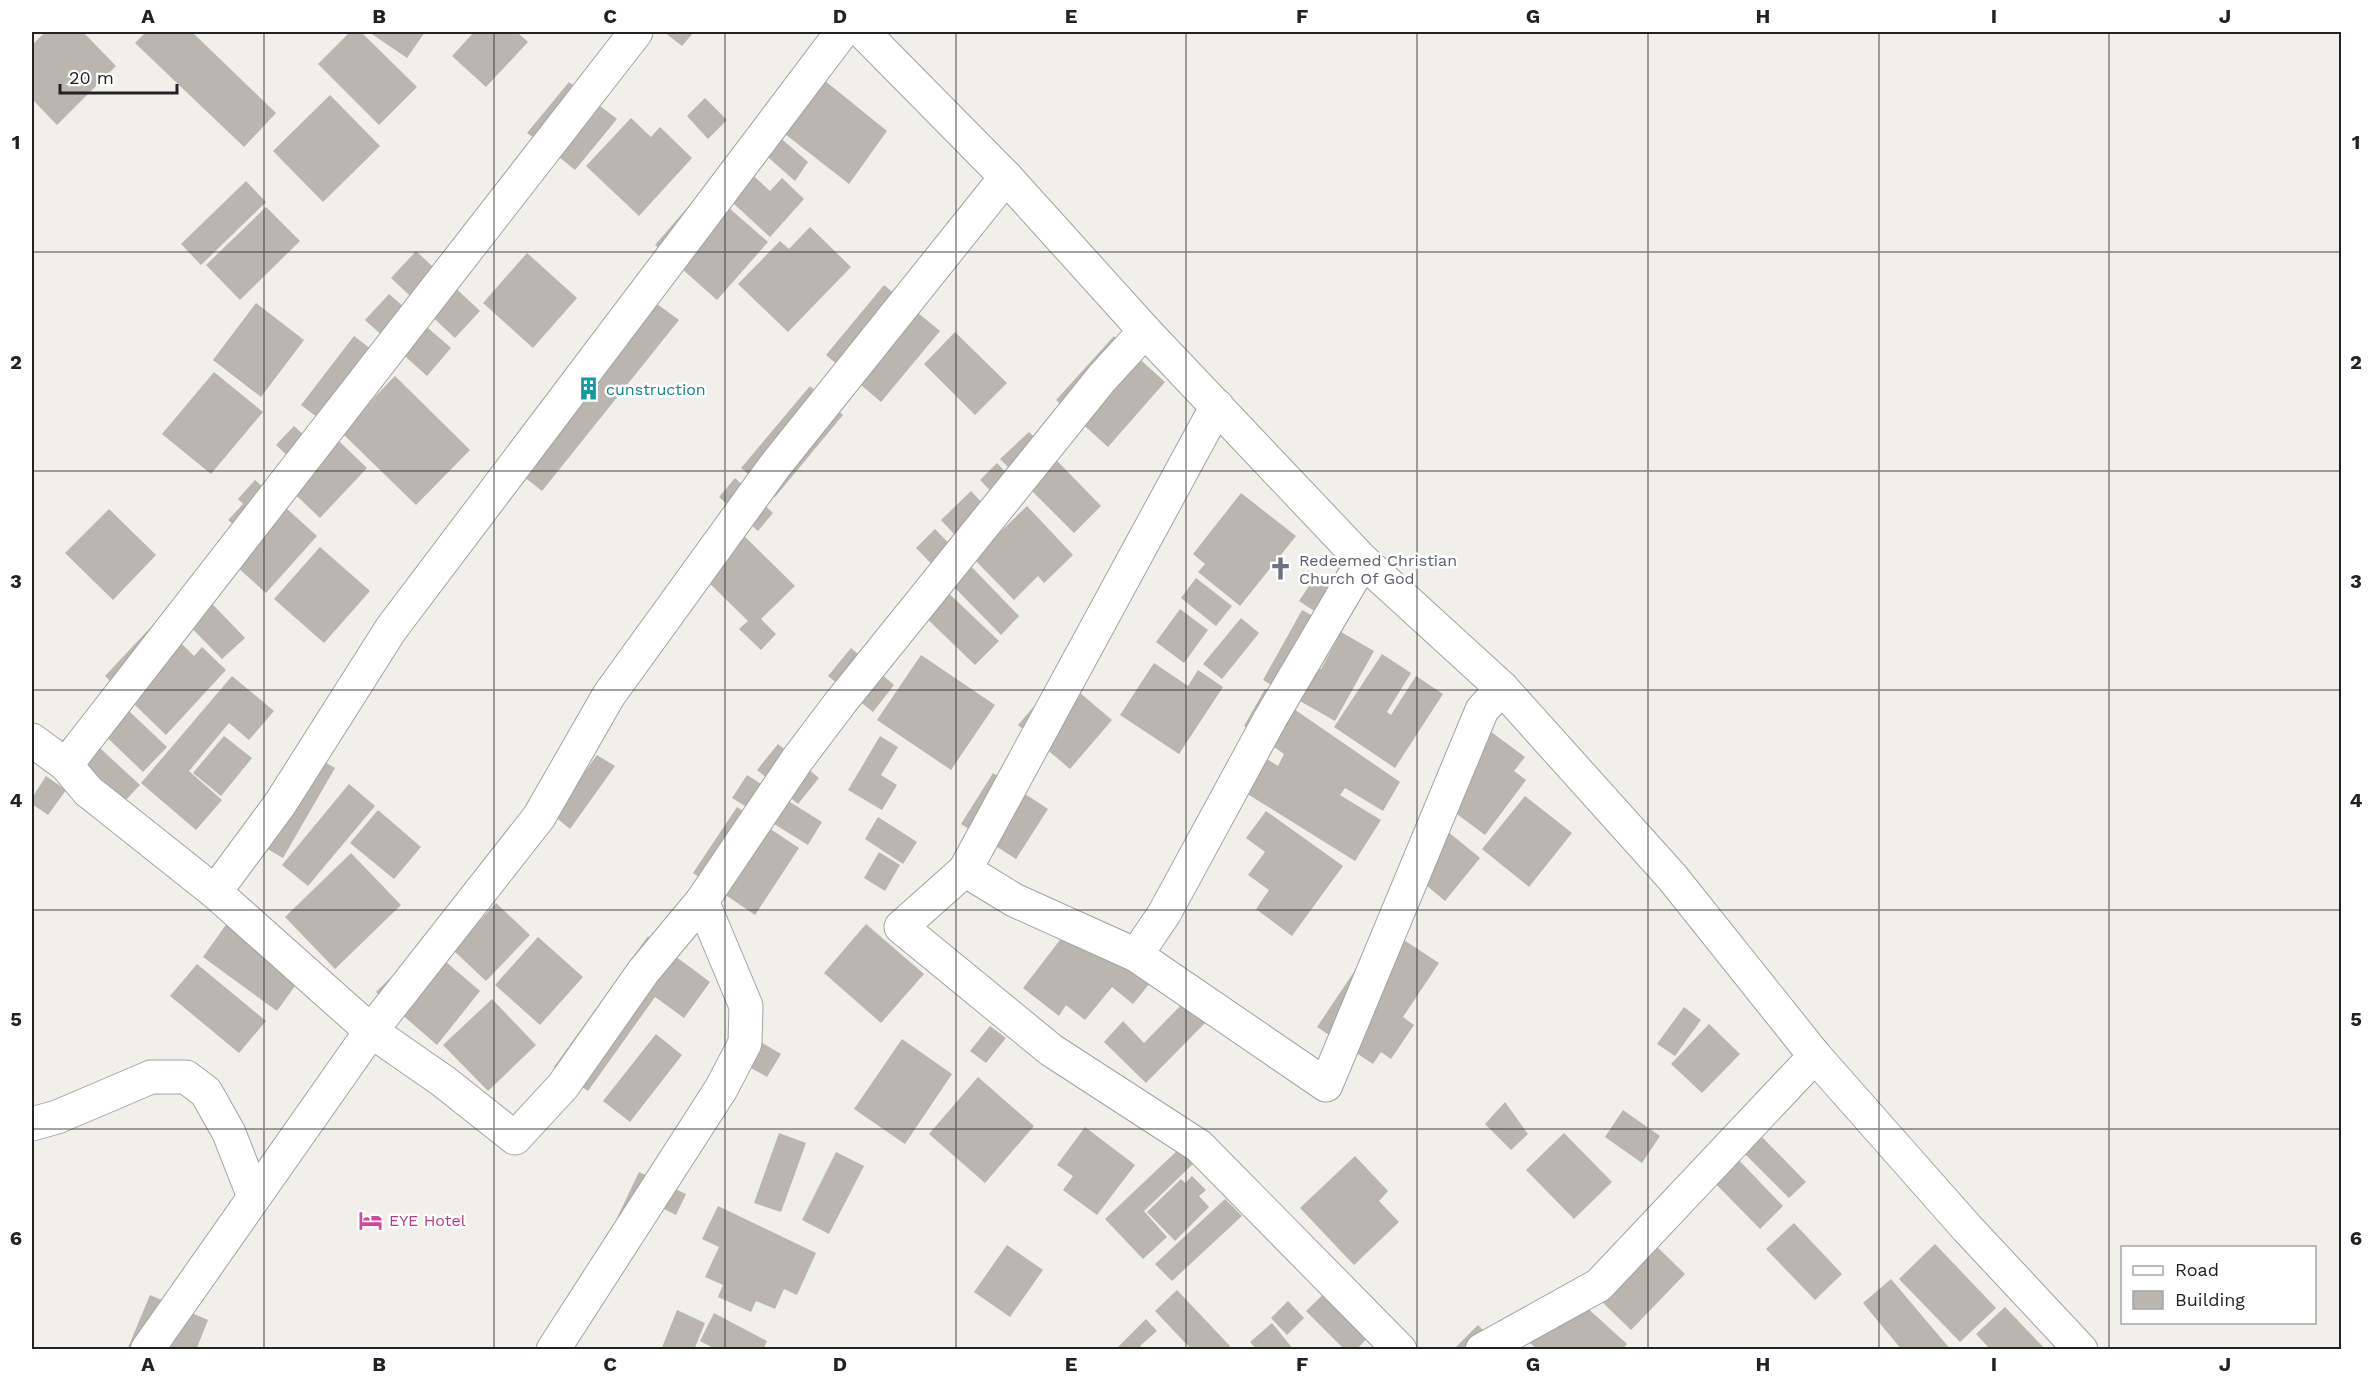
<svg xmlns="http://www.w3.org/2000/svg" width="2373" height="1381" viewBox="0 0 2373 1381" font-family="'Work Sans',sans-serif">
<rect width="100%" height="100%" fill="#f1efea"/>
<g fill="#bab5af">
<path d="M45 32H83L116 66 57 125 32 99V45Z"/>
<path d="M146 32H192L276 113 244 147 135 43Z"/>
<path d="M350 32H361L417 87 379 125 318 64Z"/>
<path d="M369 32H425L407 58Z"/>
<path d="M474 32H517L528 42 486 87 452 56Z"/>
<path d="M664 32H694L682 46Z"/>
<path d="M819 76 887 131 849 184 776 127Z"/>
<path d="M569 82 617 119 575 170 543 144 527 133Z"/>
<path d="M330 95 380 146 323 202 273 151Z"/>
<path d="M705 98 727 120 708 139 687 116Z"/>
<path d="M631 118 651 137 660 127 692 158 639 216 586 166Z"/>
<path d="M761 121 808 162 795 181 746 138Z"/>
<path d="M732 156 770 191 782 178 804 199 770 237 709 181Z"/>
<path d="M246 181 266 202 201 265 181 244Z"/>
<path d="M705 187 768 242 717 300 655 245Z"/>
<path d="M266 207 300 241 240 300 206 265Z"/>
<path d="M810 227 851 267 788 332 738 284 780 241 789 249Z"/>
<path d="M416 251 480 311 455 338 391 278Z"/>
<path d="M527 253 577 298 533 348 483 303Z"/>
<path d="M631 285 679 320 542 491 500 458Z"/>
<path d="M884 285 940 331 881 402 826 355Z"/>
<path d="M389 294 451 348 427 376 365 320Z"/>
<path d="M256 303 304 340 261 397 213 360Z"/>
<path d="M955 332 1007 383 975 415 924 364Z"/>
<path d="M354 336 380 356 326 424 301 405Z"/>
<path d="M1114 336 1165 382 1108 447 1056 400Z"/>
<path d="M214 372 263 412 211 474 162 434Z"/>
<path d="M395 376 470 450 416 505 341 432Z"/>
<path d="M810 386 843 415 775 497 741 468Z"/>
<path d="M319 422 367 468 320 518 276 476 292 460 276 445 294 426 306 437Z"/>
<path d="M1029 432 1101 506 1074 533 1000 459Z"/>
<path d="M997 463 1018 485 1007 508 980 480Z"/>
<path d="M735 478 773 513 758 531 719 497Z"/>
<path d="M255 480 317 536 266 593 216 548 235 526 228 520 243 504 238 499Z"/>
<path d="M971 491 998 520 968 549 941 520Z"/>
<path d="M1241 493 1296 536 1240 606 1198 572 1205 564 1193 554Z"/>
<path d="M1027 506 1073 555 1044 583 1038 576 1014 600 973 558Z"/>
<path d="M109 509 156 555 113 600 65 553Z"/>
<path d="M935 529 1019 616 1001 635 916 548Z"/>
<path d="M738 530 795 586 761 619 776 634 761 650 739 629 748 621 698 572Z"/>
<path d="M320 547 370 591 324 643 274 599Z"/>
<path d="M1317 574 1351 597 1334 624 1299 601Z"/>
<path d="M1196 578 1232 606 1216 626 1181 598Z"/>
<path d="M195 586 245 638 222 659 172 608Z"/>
<path d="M941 586 999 641 975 665 918 610Z"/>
<path d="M1180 609 1208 630 1184 663 1156 642Z"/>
<path d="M1302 610 1334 628 1313 665 1321 669 1341 632 1374 651 1335 721 1263 680Z"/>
<path d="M165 612 180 642 194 656 202 647 226 670 166 735 105 676Z"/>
<path d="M1241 618 1259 633 1222 679 1203 664Z"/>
<path d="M851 648 894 685 873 712 828 676Z"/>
<path d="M1382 654 1411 673 1387 712 1391 715 1416 676 1443 694 1395 768 1334 727Z"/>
<path d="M921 655 995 705 951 770 877 720Z"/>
<path d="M1154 663 1188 686 1198 670 1223 687 1179 754 1120 715Z"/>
<path d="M232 676 274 711 249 740 229 723 189 771 222 800 196 830 141 783Z"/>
<path d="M1060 676 1112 720 1070 769 1018 725Z"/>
<path d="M1265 689 1400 782 1383 811 1345 788 1340 795 1381 820 1355 861 1220 777 1240 742 1278 766 1284 754 1244 726Z"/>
<path d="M113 696 167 747 143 772 90 721Z"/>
<path d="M76 726 140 785 123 803 59 744Z"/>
<path d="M1490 731 1525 757 1514 771 1526 780 1485 835 1430 794Z"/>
<path d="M224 736 252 758 221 796 193 773Z"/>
<path d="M880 736 898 747 881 775 897 785 882 810 848 790Z"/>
<path d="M778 744 819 778 798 804 757 770Z"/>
<path d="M302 749 335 768 283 858 250 839Z"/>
<path d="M597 755 615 766 570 829 553 815Z"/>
<path d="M993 773 1048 809 1016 859 961 824Z"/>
<path d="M747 775 822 822 808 845 732 798Z"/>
<path d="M46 776 66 790 48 815 32 804V798Z"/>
<path d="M349 784 375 806 308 886 282 865Z"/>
<path d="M1525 796 1572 833 1529 887 1482 849Z"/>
<path d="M737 807 799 848 755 915 693 873Z"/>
<path d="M378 810 421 847 394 879 350 843Z"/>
<path d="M1266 811 1343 866 1292 936 1256 909 1269 890 1248 875 1265 852 1246 838Z"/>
<path d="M878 817 917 842 903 864 865 839Z"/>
<path d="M1435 821 1480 858 1445 901 1401 864Z"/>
<path d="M879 852 900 865 885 891 864 878Z"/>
<path d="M351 853 401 905 335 969 285 917Z"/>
<path d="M496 903 530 935 486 981 453 950Z"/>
<path d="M230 919 305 972 277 1011 203 957Z"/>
<path d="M1073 923 1150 983 1133 1004 1112 987 1085 1020 1066 1005 1059 1016 1023 988Z"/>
<path d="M866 924 924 974 881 1023 824 973Z"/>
<path d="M1384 927 1439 963 1403 1017 1414 1025 1391 1059 1381 1052 1373 1064 1317 1027Z"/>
<path d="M648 936 710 982 684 1018 655 997 588 1091 554 1067Z"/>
<path d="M538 937 583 977 540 1025 495 985Z"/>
<path d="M425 944 480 991 437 1045 376 992Z"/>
<path d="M197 964 266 1021 239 1053 170 996Z"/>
<path d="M492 999 536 1045 488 1091 443 1045Z"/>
<path d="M1184 1002 1205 1023 1146 1083 1104 1042 1123 1021 1144 1043Z"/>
<path d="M1684 1007 1701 1020 1675 1056 1657 1044Z"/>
<path d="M1709 1024 1740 1054 1702 1093 1671 1064Z"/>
<path d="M990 1026 1006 1038 986 1063 970 1051Z"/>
<path d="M656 1034 682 1055 630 1122 603 1101Z"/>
<path d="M747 1034 781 1054 767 1077 733 1058Z"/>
<path d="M902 1039 952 1074 905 1144 854 1109Z"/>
<path d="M978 1077 1034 1126 985 1183 929 1134Z"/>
<path d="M1505 1102 1528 1134 1511 1150 1485 1124Z"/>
<path d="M1623 1110 1660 1136 1642 1163 1605 1137Z"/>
<path d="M1085 1127 1135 1165 1097 1215 1063 1190 1073 1176 1057 1165Z"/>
<path d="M779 1133 806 1143 781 1212 754 1203Z"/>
<path d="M1564 1133 1612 1182 1574 1219 1526 1170Z"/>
<path d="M1762 1137 1806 1182 1789 1198 1745 1154Z"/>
<path d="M1181 1147 1195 1162 1144 1211 1167 1237 1143 1259 1105 1219Z"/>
<path d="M836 1152 864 1166 829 1234 802 1220Z"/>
<path d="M1733 1154 1783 1206 1760 1229 1709 1177Z"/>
<path d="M1355 1156 1388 1191 1379 1201 1399 1222 1354 1265 1300 1208Z"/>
<path d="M639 1172 686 1194 676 1215 654 1204 641 1232 616 1220Z"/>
<path d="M1192 1176 1206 1190 1199 1196 1209 1207 1175 1241 1147 1212 1181 1179 1185 1183Z"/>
<path d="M1225 1199 1242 1216 1172 1281 1155 1264Z"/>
<path d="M718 1206 816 1253 797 1295 784 1289 775 1309 756 1301 751 1312 718 1297 723 1285 705 1277 719 1247 702 1239Z"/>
<path d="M1794 1223 1842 1274 1815 1300 1766 1249Z"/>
<path d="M1652 1242 1685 1274 1631 1330 1598 1298Z"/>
<path d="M1935 1244 1996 1308 1960 1342 1899 1279Z"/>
<path d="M1007 1245 1043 1270 1010 1317 974 1292Z"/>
<path d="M1891 1279 1951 1350H1902L1863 1303Z"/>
<path d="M1334 1284 1377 1328 1356 1350H1345L1306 1311Z"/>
<path d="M1177 1290 1230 1346 1226 1350H1192L1155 1311Z"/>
<path d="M150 1295 208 1320 196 1350H127Z"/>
<path d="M1573 1295 1627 1344 1622 1350H1538L1529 1342Z"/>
<path d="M1288 1301 1304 1318 1287 1335 1271 1318Z"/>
<path d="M2005 1307 2046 1350H1991L1976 1334Z"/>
<path d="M677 1310 705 1323 694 1350H661Z"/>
<path d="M714 1313 767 1341 763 1350H717L700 1341Z"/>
<path d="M1146 1319 1157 1331 1140 1346 1143 1350H1115Z"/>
<path d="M1272 1323 1294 1350H1257L1250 1342Z"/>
<path d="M1478 1325 1503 1350H1453Z"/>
</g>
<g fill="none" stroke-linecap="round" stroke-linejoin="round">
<defs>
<g id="minor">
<path d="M863 32 1006 177 1145 331 1363 561 1502 688 1672 877 1815 1056 1967 1228 2081 1350"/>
<path d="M1217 406 965 870 1014 900 1136 955 1326 1085 1482 710 1502 688"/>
<path d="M32 740 66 765 88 791 215 892 371 1031 443 1081 515 1138 563 1086 643 972 702 901 797 760 840 703 1102 378 1145 331"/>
<path d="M66 765 636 32"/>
<path d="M965 870 901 927 1051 1050 1199 1146 1400 1350"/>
<path d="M215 892 280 804 391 629 842 32"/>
<path d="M1136 955 1164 914 1270 719 1363 561"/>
<path d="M32 1124 57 1117 151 1077H186L206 1092 229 1133 254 1197"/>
<path d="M147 1350 371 1031 539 817 609 695 774 467 1006 177"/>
<path d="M553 1350 721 1089 745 1043 746 1006 702 901"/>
<path d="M1482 1350 1599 1285 1815 1056"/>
</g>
</defs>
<use href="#minor" stroke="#a3a3a3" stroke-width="35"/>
<use href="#minor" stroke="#fff" stroke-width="33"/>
</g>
<path fill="none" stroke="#222" stroke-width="1.5" stroke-opacity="0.55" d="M264 32V1350M494 32V1350M725 32V1350M956 32V1350M1186 32V1350M1417 32V1350M1648 32V1350M1879 32V1350M2109 32V1350M32 252H2342M32 471H2342M32 690H2342M32 910H2342M32 1129H2342"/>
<defs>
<symbol id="building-bare" viewBox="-9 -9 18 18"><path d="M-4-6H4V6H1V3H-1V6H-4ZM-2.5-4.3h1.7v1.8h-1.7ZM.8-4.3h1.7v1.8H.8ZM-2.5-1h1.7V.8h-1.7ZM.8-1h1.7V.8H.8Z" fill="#0f9aa8" stroke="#fff" stroke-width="2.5" paint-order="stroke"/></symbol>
<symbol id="church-bare" viewBox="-9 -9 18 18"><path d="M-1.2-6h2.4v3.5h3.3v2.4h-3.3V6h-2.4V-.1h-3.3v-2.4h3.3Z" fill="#6b7280" stroke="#fff" stroke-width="2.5" paint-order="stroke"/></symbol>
<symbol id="hotel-bare" viewBox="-9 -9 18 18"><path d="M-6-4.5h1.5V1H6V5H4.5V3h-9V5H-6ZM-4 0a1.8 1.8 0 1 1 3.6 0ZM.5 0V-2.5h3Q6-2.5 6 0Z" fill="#d1479c" stroke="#fff" stroke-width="2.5" paint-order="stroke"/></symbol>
</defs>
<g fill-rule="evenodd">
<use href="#building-bare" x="572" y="372" width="33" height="33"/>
<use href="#church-bare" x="1264" y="552" width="33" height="33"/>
<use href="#hotel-bare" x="354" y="1204" width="33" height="33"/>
</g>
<g text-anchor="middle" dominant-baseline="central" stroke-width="5" stroke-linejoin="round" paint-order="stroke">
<g font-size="16" fill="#0d838f" stroke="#fff" text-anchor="start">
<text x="606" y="389">cunstruction</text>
</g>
<g font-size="16" fill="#5b616d" stroke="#fff" text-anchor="start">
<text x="1299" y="560">Redeemed Christian<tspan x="1299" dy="18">Church Of God</tspan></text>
</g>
<g font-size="16" fill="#b23c85" stroke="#fff" text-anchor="start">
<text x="389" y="1220">EYE Hotel</text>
</g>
</g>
<rect width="2373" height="1381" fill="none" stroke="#ffffff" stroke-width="66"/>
<rect x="2121" y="1246" width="195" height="78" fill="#ffffff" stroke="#a7a7a7" stroke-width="1.5"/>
<rect x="2133" y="1266" width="30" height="9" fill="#ffffff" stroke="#a7a7a7" stroke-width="1.5"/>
<text x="2175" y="1276" font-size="18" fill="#222222">Road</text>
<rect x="2133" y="1291" width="30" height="18" fill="#bab5af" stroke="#a7a7a7" stroke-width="1.5"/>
<text x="2175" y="1306" font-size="18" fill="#222222">Building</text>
<path d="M60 84v9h117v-9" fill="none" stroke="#222222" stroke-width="3"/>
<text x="69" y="84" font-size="18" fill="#222222" stroke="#ffffff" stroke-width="4.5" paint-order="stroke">20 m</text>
<rect x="33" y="33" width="2307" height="1315" fill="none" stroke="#222" stroke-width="2"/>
<g font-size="20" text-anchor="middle" font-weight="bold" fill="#222">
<text x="148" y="23">A</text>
<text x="379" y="23">B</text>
<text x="610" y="23">C</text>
<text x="840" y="23">D</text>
<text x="1071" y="23">E</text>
<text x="1302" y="23">F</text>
<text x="1533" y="23">G</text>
<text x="1763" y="23">H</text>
<text x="1994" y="23">I</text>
<text x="2225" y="23">J</text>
<text x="16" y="149">1</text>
<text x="2356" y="149">1</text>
<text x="16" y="369">2</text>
<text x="2356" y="369">2</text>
<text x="16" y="588">3</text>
<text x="2356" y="588">3</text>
<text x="16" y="807">4</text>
<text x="2356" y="807">4</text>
<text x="16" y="1026">5</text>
<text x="2356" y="1026">5</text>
<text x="16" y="1245">6</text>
<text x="2356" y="1245">6</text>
<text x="148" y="1371">A</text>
<text x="379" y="1371">B</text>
<text x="610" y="1371">C</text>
<text x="840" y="1371">D</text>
<text x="1071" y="1371">E</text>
<text x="1302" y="1371">F</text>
<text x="1533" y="1371">G</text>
<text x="1763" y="1371">H</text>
<text x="1994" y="1371">I</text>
<text x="2225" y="1371">J</text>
</g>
</svg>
